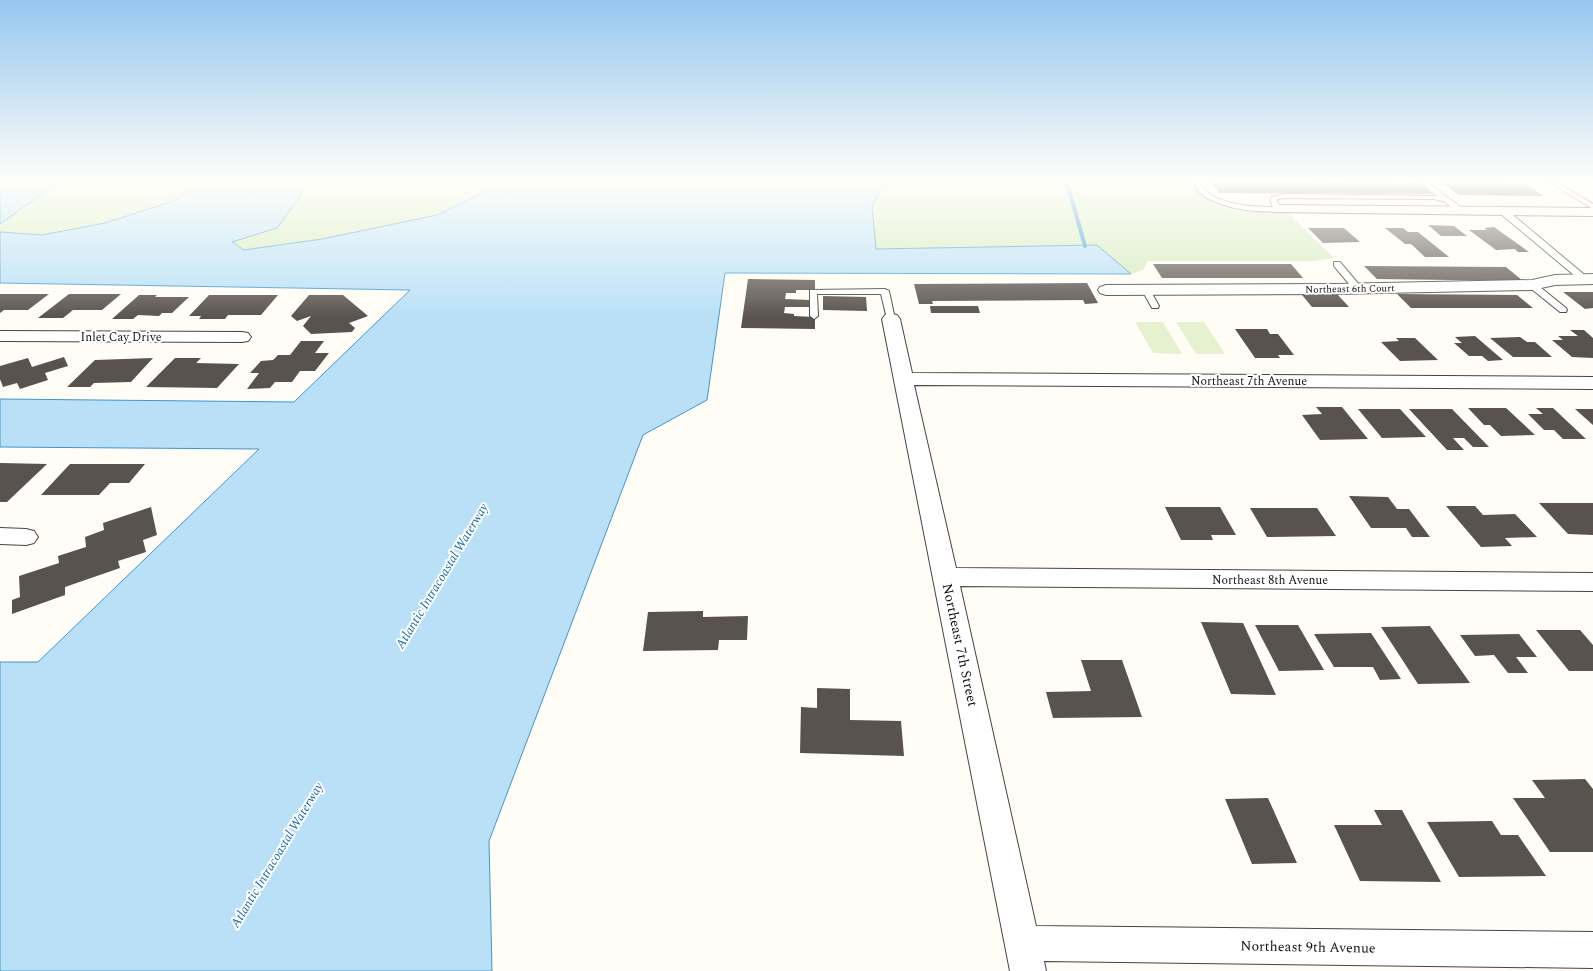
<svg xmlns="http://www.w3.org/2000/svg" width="1593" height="971" viewBox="0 0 1593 971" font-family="Spectral,serif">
<rect width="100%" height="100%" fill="#fffdf5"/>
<g fill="#d5ebbd">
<path d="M59 182H205L173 201 105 223 42 235 0 232V224Z"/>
<path d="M307 182H499L489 190 437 215 322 239 244 250 232 242 277 228 298 199Z"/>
<path d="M889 182H1192C1196 187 1201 195 1206 199 1225 214 1265 213 1288 213L1334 258 1312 261H1148L1143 270 1131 274 1097 245 876 249 872 207 882 187Z"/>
</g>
<g fill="#e6f2cf">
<path d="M1135 322H1163L1182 354 1153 353Z"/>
<path d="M1176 322H1204L1225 354H1196Z"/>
</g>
<g fill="#b9e0f7" stroke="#3f96cf">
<path d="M0 182H59L0 224Z"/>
<path d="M205 182H307L298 199 277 228 232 242 244 250 322 239 437 215 489 190 499 182H889L882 187 872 207 876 249 1097 245 1131 274 725 273 707 400 643 435 489 841 492 971H0V662H38L259 449 0 447V399L294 402 410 290 0 283V232L42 235 105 223 173 201Z"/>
</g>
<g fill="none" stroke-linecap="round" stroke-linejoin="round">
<path stroke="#3f96cf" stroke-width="4" d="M1064 182 1069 190 1085 246"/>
</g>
<g fill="#5a524d">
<path d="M1210 182H1314L1316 183H1325L1323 182H1343L1345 183 1409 184 1406 182H1418L1433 194 1219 193Z"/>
<path d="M1443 183 1525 184 1544 196 1459 195Z"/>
<path d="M1428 225 1454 226 1467 236H1441Z"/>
<path d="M1494 227 1529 252H1518L1515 249 1496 250 1469 230H1487L1484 228Z"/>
<path d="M1308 228H1344L1360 242 1323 243Z"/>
<path d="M1385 228H1403L1408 232H1418L1449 257H1425L1411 244H1405Z"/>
<path d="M1153 264H1291L1303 278H1162Z"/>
<path d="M1364 266 1506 267 1523 281 1377 279Z"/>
<path d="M748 279 815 280V290H796V293H786L785 299 810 300 809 307H785L784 313 794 314V316L815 317V329L741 328Z"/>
<path d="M1087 283 1098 303 1085 304 1083 300 932 301 933 304H919L914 284Z"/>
<path d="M1563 292H1593V308L1585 309Z"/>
<path d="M0 294H49L28 310H4L0 313Z"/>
<path d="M69 294H121L102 310H73L63 318H38Z"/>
<path d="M1397 294 1517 295 1533 308H1411Z"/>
<path d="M139 295H157L155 297H189L172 313H162L159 316 138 315 133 319H112Z"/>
<path d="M209 295H278L261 315H228L225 319H199L201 316H189Z"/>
<path d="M309 295H343L368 316 349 323 355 328 352 332 311 334 303 326 311 316 297 321 291 316Z"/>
<path d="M1302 295H1338L1349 307H1312Z"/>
<path d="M823 296 866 297 867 311 823 310Z"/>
<path d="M930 306H978L980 313H931Z"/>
<path d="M1235 329H1267L1270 334H1278L1294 355H1278L1280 358H1255Z"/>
<path d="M1570 330H1584L1593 338V358L1572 357 1552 340H1563L1558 336H1578Z"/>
<path d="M1475 336 1503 360 1488 361 1482 356H1469L1454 343H1462L1455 337Z"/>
<path d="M1520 337 1527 342H1535L1552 357H1513L1490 338Z"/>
<path d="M1396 338H1415L1438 360 1400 361 1381 342 1399 341Z"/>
<path d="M301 341H324L315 353H329L315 371H300L292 382H275L270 388 247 389 259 373H250L261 361 273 360 278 355H290Z"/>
<path d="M64 357 68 366 45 373 48 380 20 389 17 383 3 387 0 379V366L28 358 32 367Z"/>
<path d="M153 358 131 382 94 383 90 387H67L95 360Z"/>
<path d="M175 358H201L196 363 239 364 217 388 146 387Z"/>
<path d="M1316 407H1342L1368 439 1320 440 1302 415 1322 414Z"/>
<path d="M1468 408H1506L1535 435 1501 436 1490 425H1484Z"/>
<path d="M1536 408H1553L1586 439H1563L1554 430H1544L1528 414H1543Z"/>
<path d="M1358 409H1400L1426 437 1382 438Z"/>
<path d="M1409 409H1452L1489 447H1473L1464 438H1453L1464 450H1447Z"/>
<path d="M1575 409H1593V425Z"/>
<path d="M0 463 47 464 7 502H0Z"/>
<path d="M70 464H145L129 483H110L99 495H41Z"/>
<path d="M1349 496 1388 497 1397 509H1409L1430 537H1412L1406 528H1371Z"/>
<path d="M1539 503H1593V535L1568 534Z"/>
<path d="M1446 506H1475L1483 515 1515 514 1537 537 1505 538 1512 546 1481 547Z"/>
<path d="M151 507 157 535 143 540 146 552 118 561 120 568 65 587V595L12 614V600L20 597 19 576 59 563 58 556 86 547 85 537 104 530 103 523Z"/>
<path d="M1165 507H1220L1236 535H1211L1213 540H1181Z"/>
<path d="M1250 508H1317L1336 536 1267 537Z"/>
<path d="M703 611V617L748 616 747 640H719L718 650 643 651 648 612Z"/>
<path d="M1201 622 1243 623 1276 695 1231 694Z"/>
<path d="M1255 625H1298L1324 670 1279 671Z"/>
<path d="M1430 626 1470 683 1418 684 1381 627Z"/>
<path d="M1536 630H1580L1593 645V671H1569Z"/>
<path d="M1371 633 1401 679 1380 680 1373 667H1334L1314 634Z"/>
<path d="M1519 634 1537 657H1516L1528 673H1508L1494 655 1475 656 1460 635Z"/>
<path d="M1081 660H1122L1142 717 1053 718 1046 692 1091 691Z"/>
<path d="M817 688 850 689V720L901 721 904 756 800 753 801 707 817 708Z"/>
<path d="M1585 779 1593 789V852H1550L1513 798H1545L1532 780Z"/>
<path d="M1268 798 1297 863 1252 864 1225 799Z"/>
<path d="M1374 810H1402L1441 882 1360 881 1334 825H1382Z"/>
<path d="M1492 821 1501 835H1518L1546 876 1459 877 1427 822Z"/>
</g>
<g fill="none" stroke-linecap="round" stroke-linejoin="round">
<defs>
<g id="lane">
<path d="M1194 182H1200C1209 205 1253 207 1273 207L1270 200 1272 197 1283 194 1437 196 1420 182H1427L1466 211 1465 213H1459L1445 202 1434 199 1283 198 1276 200 1282 209 1280 210C1260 215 1199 207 1194 182Z"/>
<path d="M1549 182H1556L1593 204V209Z"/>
<path d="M1501 210H1507L1587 277V281H1581L1501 214Z"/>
<path d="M1334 262H1340L1361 287 1362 289 1361 291H1355L1334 266Z"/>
<path d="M1529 283H1535L1566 308 1567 310 1566 312H1560L1529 287Z"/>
<path d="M1143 288H1149L1159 306 1158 308H1152L1142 290Z"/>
<path d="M885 289 889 291 895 319 894 321H888L887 319 881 294H817L818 316 814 319 810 316V290Z"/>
</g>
<g id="street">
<path d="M1278 205 1593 208V216L1273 212 1271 209 1273 206Z"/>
<path d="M1593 274V284L1555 285 1532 290 1334 294 1106 295 1100 293 1098 290 1100 287 1106 285 1334 284 1532 280 1555 275Z"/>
<path d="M891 314 897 315 900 319 912 373 1593 377V389L914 385 956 568 1593 573V591L960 586 1036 926 1593 932V968L1044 961 1046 971H1010L882 319 885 315Z"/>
<path d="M0 331 242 332 248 333 251 337 248 341 242 342 0 341Z"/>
<path d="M0 528 26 529 34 531 38 537 34 543 26 545 0 544Z"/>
</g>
</defs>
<use href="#lane" stroke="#444" stroke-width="2"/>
<use href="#street" stroke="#444" stroke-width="2"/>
<use href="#lane" fill="#fff" fill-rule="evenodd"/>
<use href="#street" fill="#fff" fill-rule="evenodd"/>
</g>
<linearGradient id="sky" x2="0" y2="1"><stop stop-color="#95c6ee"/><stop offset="0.57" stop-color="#fffefa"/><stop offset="1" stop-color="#fffefa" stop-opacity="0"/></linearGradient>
<rect width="1593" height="318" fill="url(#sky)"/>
<g text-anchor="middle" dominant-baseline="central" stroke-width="4" stroke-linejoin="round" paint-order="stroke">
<g font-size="10" fill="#111" stroke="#fff">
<text transform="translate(1350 289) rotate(-1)">Northeast 6th Court</text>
</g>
<g font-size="12" fill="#111" stroke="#fff">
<text x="121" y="337">Inlet Cay Drive</text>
<text x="1249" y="381">Northeast 7th Avenue</text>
<text x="1270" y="580">Northeast 8th Avenue</text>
</g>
<g font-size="13" font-style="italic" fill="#1768a6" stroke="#fff">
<text transform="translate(442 576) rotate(-59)">Atlantic Intracoastal Waterway</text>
<text transform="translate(277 855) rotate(-59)">Atlantic Intracoastal Waterway</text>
</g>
<g font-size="14" fill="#111" stroke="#fff">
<text transform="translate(960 645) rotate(78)">Northeast 7th Street</text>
<text transform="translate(1308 947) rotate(1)">Northeast 9th Avenue</text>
</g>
</g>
</svg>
